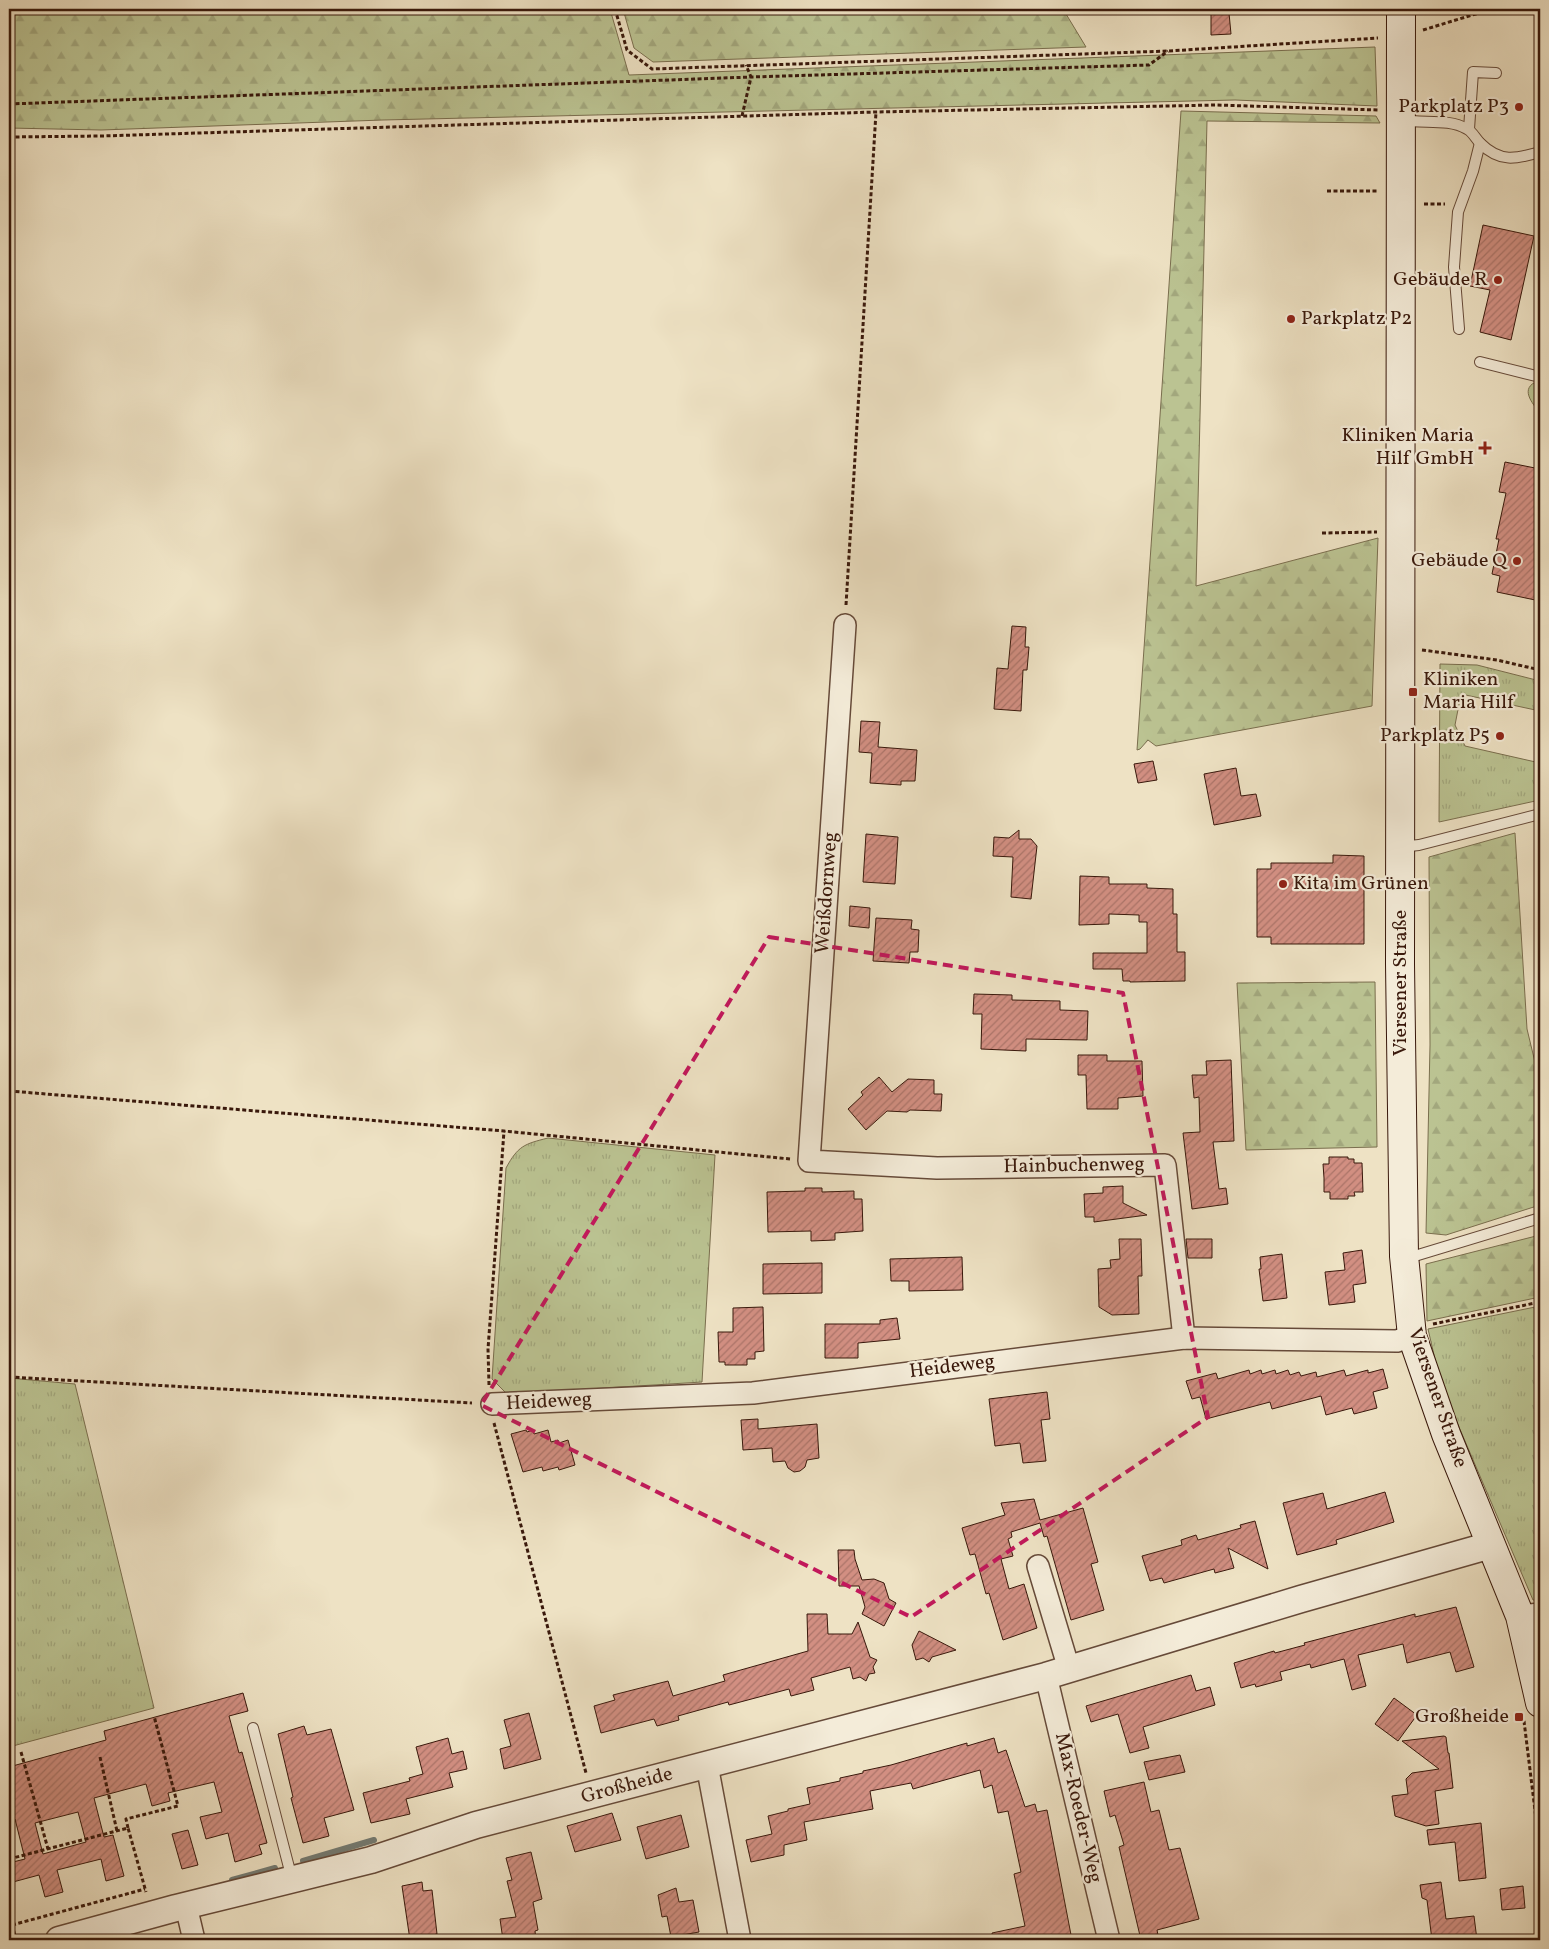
<svg xmlns="http://www.w3.org/2000/svg" width="1549" height="1949" viewBox="0 0 1549 1949" font-family="Vollkorn,serif">
<defs>
<pattern id="grass-tufts" width="24" height="20" patternUnits="userSpaceOnUse" patternTransform="scale(1.25)"><rect width="24" height="20" fill="#bbc392"/><path d="M3 7l-1-3M5 7V3M7 7l1-3M15 17l-1-3M17 17v-4M19 17l1-3" fill="none" stroke="#a2a77d"/></pattern>
<pattern id="forest-firs" width="22" height="20" patternUnits="userSpaceOnUse" patternTransform="scale(1.25)"><rect width="22" height="20" fill="#bbc392"/><path d="M5 1l3.5 6h-7zM16 11l3.5 6h-7z" fill="#a2a77d"/></pattern>
<pattern id="building-hatch" width="6" height="6" patternUnits="userSpaceOnUse" patternTransform="scale(1.25)"><rect width="6" height="6" fill="#d28f82"/><path d="M-1 1l2-2M0 6l6-6M5 7l2-2" fill="none" stroke="#ab7469"/></pattern>
</defs>
<rect width="100%" height="100%" fill="#eee2c4"/>
<filter id="stains"><feTurbulence type="fractalNoise" baseFrequency=".004" numOctaves="4"/><feColorMatrix values="0 0 0 0 .2 0 0 0 0 .09 0 0 0 0 .02 0 0 0 .5 -.17"/></filter>
<radialGradient id="worn" r=".72"><stop offset=".6" stop-color="#630" stop-opacity="0"/><stop offset="1" stop-color="#630" stop-opacity=".3"/></radialGradient>
<g fill="url(#grass-tufts)" stroke="#7a6e4e">
<path d="M1538 381 1540 382V413C1532 403 1519 388 1538 381Z"/>
<path d="M1440 664 1477 665 1540 681V711L1461 694 1455 725 1465 746 1540 763V800L1439 822Z"/>
<path d="M548 1138 715 1155 702 1382 507 1394 492 1379 506 1168C518 1146 524 1144 548 1138Z"/>
<path d="M1540 1306V1600H1533L1441 1385 1428 1329Z"/>
<path d="M9 1378 75 1384 154 1708 9 1747Z"/>
</g>
<g fill="url(#forest-firs)" stroke="#7a6e4e">
<path d="M9 9H610L629 75 1375 47 1377 106 1235 100 383 120 101 130 9 128Z"/>
<path d="M623 9H1063L1086 47 653 62 634 48Z"/>
<path d="M1181 111 1376 116 1380 123 1207 121 1196 586 1378 538 1372 706 1156 746 1148 740 1140 749 1137 750Z"/>
<path d="M1515 833 1527 1029 1540 1083V1205L1446 1235 1426 1233 1430 1045 1429 857Z"/>
<path d="M1375 982 1377 1147 1246 1150 1237 983Z"/>
<path d="M1540 1235V1297L1427 1321 1426 1264Z"/>
</g>
<g fill="none" stroke-linecap="round" stroke-linejoin="round">
<g stroke="#737b73" stroke-width="6">
<path d="M303 1861 374 1840"/>
<path d="M232 1880 275 1868"/>
</g>
</g>
<g fill="url(#building-hatch)" stroke="#39180b" fill-rule="evenodd">
<path d="M1211 13H1229L1231 34 1211 35Z"/>
<path d="M1483 225 1534 236 1511 340 1480 332 1490 290 1470 286Z"/>
<path d="M1505 462 1540 469V601L1497 592 1500 576 1492 574 1499 539H1496L1506 493 1499 492Z"/>
<path d="M1012 626 1026 627 1025 647H1029L1027 670H1023L1021 711 994 709 997 668 1008 669Z"/>
<path d="M861 721 880 722 878 747 917 750 915 781H901V785L870 783 872 753 859 752Z"/>
<path d="M1153 761 1157 780 1138 783 1134 764Z"/>
<path d="M1236 768 1241 796 1256 794 1261 816 1214 825 1204 774Z"/>
<path d="M1019 830V839H1031L1037 846 1031 899 1011 897 1013 857 993 856 994 837 1009 838Z"/>
<path d="M866 834 898 837 895 884 863 882Z"/>
<path d="M1333 855 1364 856V944H1271V937H1257V869H1271V863H1333Z"/>
<path d="M1080 876 1109 877V884H1147V888L1173 889V914H1177V952H1185V981L1130 982V981H1123L1122 969H1093V953H1147V922H1139V915L1109 914V924L1079 925Z"/>
<path d="M850 906 870 908 869 928 849 926Z"/>
<path d="M876 918 912 920 911 929 919 930 918 952H910L909 963 873 961Z"/>
<path d="M974 994 1012 995V1000L1060 1001V1010L1088 1011 1087 1040 1026 1039V1051L981 1049 982 1014H973Z"/>
<path d="M1078 1055H1107V1061H1142L1143 1096 1118 1098V1109H1087L1086 1075H1078Z"/>
<path d="M1231 1060 1234 1141 1213 1142 1219 1189 1226 1188 1228 1204 1192 1209 1183 1133 1200 1132 1199 1097 1194 1098 1192 1075H1207L1206 1061Z"/>
<path d="M879 1077 892 1092 908 1079 934 1080V1094H942L941 1111 910 1110 907 1112 887 1111 866 1130 848 1109 863 1095 861 1092Z"/>
<path d="M1329 1157H1348V1159H1354V1163H1362L1363 1192H1354L1355 1196H1348V1199H1330V1192H1324V1178L1323 1164H1329Z"/>
<path d="M1123 1186V1203L1147 1215 1094 1222V1217H1085L1084 1194 1103 1193V1187Z"/>
<path d="M805 1188H822V1192L854 1191V1199H862L863 1231 835 1233V1240L811 1241V1231L768 1232 767 1192 805 1191Z"/>
<path d="M1119 1239H1141L1142 1276H1138L1139 1314 1112 1315 1099 1307 1098 1269 1111 1268 1110 1260 1120 1259Z"/>
<path d="M1186 1239H1212V1258H1188Z"/>
<path d="M1362 1250 1366 1283 1353 1285 1355 1302 1329 1305 1325 1272 1345 1270 1343 1253Z"/>
<path d="M1282 1254 1287 1298 1263 1301 1259 1269H1261L1260 1257Z"/>
<path d="M962 1257 963 1290 909 1291V1281H891L890 1259Z"/>
<path d="M822 1263V1293L763 1294V1264Z"/>
<path d="M763 1307 764 1351 755 1352V1359H747V1365H725V1362H719L718 1332H733V1308Z"/>
<path d="M897 1318 900 1339 858 1343V1358H825V1324H880V1320Z"/>
<path d="M1383 1369 1388 1388 1373 1392 1377 1408 1354 1414 1352 1408 1326 1415 1321 1396 1272 1409 1270 1402 1206 1419 1200 1397 1192 1399 1186 1381 1216 1373 1218 1379 1249 1370 1250 1374 1261 1370 1262 1374 1275 1370 1276 1374 1288 1370 1290 1375 1299 1372 1301 1376 1316 1372 1317 1377 1344 1370 1346 1376 1368 1370V1373Z"/>
<path d="M1047 1392 1050 1419 1041 1420 1046 1461 1023 1463 1020 1443 995 1446 989 1399Z"/>
<path d="M758 1419V1429L817 1424 819 1458 807 1460 805 1467 800 1471 794 1472 788 1468 785 1461 773 1462 772 1448 743 1450 741 1420Z"/>
<path d="M526 1430 527 1432 533 1430 534 1434 548 1430 551 1442 558 1440 559 1443 568 1440 575 1465 559 1470 558 1467 543 1471 542 1467 523 1472 511 1434Z"/>
<path d="M1385 1492 1394 1522 1336 1540 1337 1544 1297 1555 1283 1503 1323 1493 1327 1509Z"/>
<path d="M1034 1499 1040 1520 1083 1508 1098 1562 1091 1564 1104 1610 1071 1620 1047 1536 1044 1537 1040 1523 1011 1532 1012 1537 1008 1539 1013 1556 1001 1559 1009 1589 1024 1584 1037 1628 1003 1640 989 1593 986 1594 975 1554 970 1555 962 1528 1005 1515 1001 1503Z"/>
<path d="M1255 1521 1268 1569 1228 1548 1234 1568 1215 1573 1214 1569 1164 1583 1162 1578 1150 1581 1142 1556 1182 1545 1181 1540 1196 1535 1198 1540 1241 1528 1240 1525Z"/>
<path d="M838 1550H854L855 1559 862 1580 874 1579 884 1583 889 1599 896 1603 884 1626 862 1614 865 1607 859 1586H839Z"/>
<path d="M1456 1607 1474 1667 1456 1672 1450 1652 1407 1663 1403 1644 1358 1655 1366 1686 1352 1690 1344 1659 1311 1668 1310 1664 1280 1672 1282 1680 1256 1687 1255 1684 1241 1688 1234 1663 1274 1651 1275 1653 1305 1645 1304 1643 1415 1614V1617Z"/>
<path d="M807 1614H827L828 1634H852L858 1622 870 1657 877 1660 873 1667 875 1673 869 1674 866 1681 860 1677 853 1679 850 1667 811 1678 814 1690 791 1696 789 1689 729 1705 728 1702 678 1716 679 1720 657 1726 654 1719 601 1733 594 1706 615 1700 613 1695 668 1681 673 1696 725 1681 723 1675 808 1651Z"/>
<path d="M919 1631 956 1650 932 1657 929 1662 923 1658 916 1660 912 1645Z"/>
<path d="M1191 1675 1196 1691 1210 1687 1215 1705 1143 1727 1149 1748 1130 1753 1118 1714 1091 1722 1086 1706Z"/>
<path d="M243 1693 248 1711 229 1716 239 1753 242 1752 267 1843 259 1845 262 1854 235 1862 228 1833 206 1839 200 1817 222 1812 214 1782 168 1793 170 1801 152 1806 146 1784 94 1798 104 1837 113 1835 124 1876 106 1881 101 1859 57 1870 63 1892 45 1897 39 1875 13 1882 9 1863 25 1859 15 1819 9 1821V1767L106 1740 104 1731ZM78 1812 86 1842 43 1854 35 1823Z"/>
<path d="M1394 1698 1417 1715 1398 1741 1375 1724Z"/>
<path d="M529 1713 541 1759 504 1769 500 1749 511 1746 504 1720Z"/>
<path d="M304 1726 307 1735 331 1729 354 1810 324 1818 329 1836 303 1843 291 1798 293 1797 278 1734Z"/>
<path d="M1444 1736 1446 1737 1448 1753H1449L1453 1788 1435 1791 1439 1824 1426 1826 1395 1816 1392 1796 1408 1794 1406 1779 1412 1773 1439 1769 1402 1741Z"/>
<path d="M448 1738 452 1754 463 1751 467 1769 449 1773 453 1787 406 1799 410 1814 371 1823 363 1793 410 1781 409 1778 423 1774 416 1747Z"/>
<path d="M994 1738 998 1753 1006 1750 1025 1807 1035 1804 1037 1812 1047 1810 1072 1940H1056L1055 1936 1037 1940H993L992 1933 1025 1926 1014 1874 1021 1872 1008 1811 998 1813 992 1785 984 1788 980 1770 913 1789 911 1783 870 1791 873 1809 804 1822 807 1840 784 1845V1855L751 1862 746 1840 772 1834 768 1816 788 1811V1809L810 1804 807 1788 840 1781V1778L863 1773V1771L891 1765 967 1743V1746Z"/>
<path d="M1180 1755 1185 1772 1149 1780 1144 1762Z"/>
<path d="M1144 1782 1151 1812 1159 1810 1169 1850 1180 1848 1199 1919 1157 1930 1159 1940H1141L1119 1847 1124 1845 1115 1815 1110 1817 1104 1791Z"/>
<path d="M612 1813 621 1840 575 1852 567 1826Z"/>
<path d="M681 1815 689 1847 646 1859 637 1827Z"/>
<path d="M1481 1823 1486 1878 1459 1881 1455 1842 1429 1845 1427 1830Z"/>
<path d="M188 1830 198 1865 182 1869 172 1834Z"/>
<path d="M531 1852 542 1899 533 1902 538 1930 535 1931 536 1940H503L500 1919 516 1917 507 1881 512 1880 506 1858Z"/>
<path d="M422 1882 423 1891 432 1890 437 1934 428 1936 429 1940H410L402 1886Z"/>
<path d="M1441 1882 1446 1919 1474 1916 1477 1940H1432L1427 1900 1422 1898 1420 1885Z"/>
<path d="M1523 1886 1525 1908 1502 1910 1500 1889Z"/>
<path d="M676 1888 679 1902 693 1900 699 1932 671 1937 667 1916 662 1917 658 1895Z"/>
</g>
<g fill="none" stroke-linecap="round" stroke-linejoin="round">
<defs>
<g id="service">
<path d="M1402 120C1424 124 1448 118 1467 129 1472 131 1476 139 1480 143 1500 163 1516 159 1540 152"/>
<path d="M1469 129 1473 72 1496 73"/>
<path d="M1459 329 1454 267 1458 212 1473 171 1480 143"/>
<path d="M1480 362 1540 377"/>
<path d="M1400 847 1419 845 1540 814"/>
<path d="M1405 1256 1418 1255 1540 1218"/>
<path d="M253 1728 292 1879"/>
</g>
<g id="minor">
<path d="M845 625 809 1161 937 1168 1165 1165 1184 1338"/>
<path d="M492 1404 753 1393 1184 1338 1397 1341 1412 1336"/>
<path d="M1038 1566 1069 1669"/>
<path d="M1520 1616 1540 1614"/>
<path d="M1046 1676 1109 1940"/>
<path d="M707 1765 740 1940"/>
<path d="M186 1906 194 1940"/>
</g>
<path id="tertiary" d="M59 1940 176 1908 371 1860 476 1825 1046 1676 1301 1599 1491 1545"/>
<path id="secondary" d="M1401 9 1400 964 1404 1256 1412 1336 1446 1434 1520 1616 1540 1703"/>
</defs>
<use href="#service" stroke="#664a39" stroke-width="12"/>
<use href="#minor" stroke="#664a39" stroke-width="24"/>
<use href="#tertiary" stroke="#664a39" stroke-width="29"/>
<use href="#secondary" stroke="#39180b" stroke-width="30"/>
<g stroke="#39180b" stroke-width="3" stroke-dasharray="4 2.5" stroke-linecap="butt">
<path d="M615 9 627 50 652 69 1168 51 1378 38"/>
<path d="M1423 30 1492 9"/>
<path d="M9 104 751 77 1149 65 1168 51"/>
<path d="M742 116 751 77 746 65"/>
<path d="M9 137 102 136 876 112 1216 105 1378 110"/>
<path d="M1327 191H1379"/>
<path d="M1424 204H1445"/>
<path d="M1322 533 1377 532"/>
<path d="M846 605 876 112"/>
<path d="M1422 650 1497 660 1540 670"/>
<path d="M9 1091 504 1131 790 1159"/>
<path d="M1433 1324 1540 1302"/>
<path d="M9 1377 472 1403"/>
<path d="M489 1385 488 1349 504 1131"/>
<path d="M494 1423 586 1773"/>
<path d="M1524 1721 1540 1851"/>
<path d="M21 1752 48 1849"/>
<path d="M100 1757 117 1831"/>
<path d="M128 1828 126 1819 178 1806 154 1716"/>
<path d="M9 1859 128 1828 146 1892"/>
<path d="M9 1912 16 1940"/>
<path d="M12 1925 145 1889"/>
</g>
<use href="#service" stroke="#f4ecd9" stroke-width="10"/>
<use href="#minor" stroke="#f4ecd9" stroke-width="21"/>
<use href="#tertiary" stroke="#f4ecd9" stroke-width="26"/>
<use href="#secondary" stroke="#f4ecd9" stroke-width="28"/>
</g>
<path fill="none" stroke="#c2185b" stroke-width="4" stroke-dasharray="10 6" stroke-linejoin="round" d="M769 937 1123 993 1208 1417 911 1617 481 1405Z"/>
<g fill="#8f2418" stroke="#f4ecd9" stroke-width="2">
<circle cx="1519" cy="107" r="5"/>
<circle cx="1498" cy="280" r="5"/>
<circle cx="1291" cy="319" r="5"/>
<path d="M1482.5 440.5h5v5h5v5h-5v5h-5v-5h-5v-5h5z"/>
<circle cx="1517" cy="561" r="5"/>
<rect x="1408" y="687" width="10" height="10" rx="2.5"/>
<circle cx="1500" cy="736" r="5"/>
<circle cx="1283" cy="884" r="5"/>
<rect x="1514" y="1712" width="10" height="10" rx="2.5"/>
</g>
<g text-anchor="middle" dominant-baseline="central" stroke-width="4.5" stroke-linejoin="round" paint-order="stroke">
<g font-size="20" fill="#39180b" stroke="#f4ecd9" text-anchor="end">
<text x="1509" y="107">Parkplatz P3</text>
<text x="1488" y="280">Gebäude R</text>
<text x="1301" y="319" text-anchor="start">Parkplatz P2</text>
<text x="1474" y="436">Kliniken Maria<tspan x="1474" dy="23">Hilf GmbH</tspan></text>
<text x="1507" y="561">Gebäude Q</text>
<text x="1423" y="680" text-anchor="start">Kliniken<tspan x="1423" dy="23">Maria Hilf</tspan></text>
<text x="1490" y="736">Parkplatz P5</text>
<text x="1293" y="884" text-anchor="start">Kita im Grünen</text>
<text x="1509" y="1717">Großheide</text>
</g>
<g font-size="20" fill="#39180b" stroke="#f4ecd9">
<text transform="translate(827 893) rotate(-86)">Weißdornweg</text>
<text transform="translate(1401 983) rotate(-90)">Viersener Straße</text>
<text transform="translate(1074 1166) rotate(-1)">Hainbuchenweg</text>
<text transform="translate(952 1367) rotate(-7)">Heideweg</text>
<text transform="translate(1437 1398) rotate(71)">Viersener Straße</text>
<text transform="translate(549 1402) rotate(-3)">Heideweg</text>
<text transform="translate(627 1786) rotate(-15)">Großheide</text>
<text transform="translate(1078 1808) rotate(77)">Max-Roeder-Weg</text>
</g>
</g>
<rect width="1549" height="1949" fill="none" stroke="#eee2c4" stroke-width="30"/>
<rect x="10" y="10" width="1529" height="1929" fill="none" stroke="#39180b" stroke-width="2.5"/>
<rect x="15" y="15" width="1519" height="1919" fill="none" stroke="#39180b"/>
<rect width="100%" height="100%" filter="url(#stains)"/>
<rect width="100%" height="100%" fill="url(#worn)"/>
</svg>
